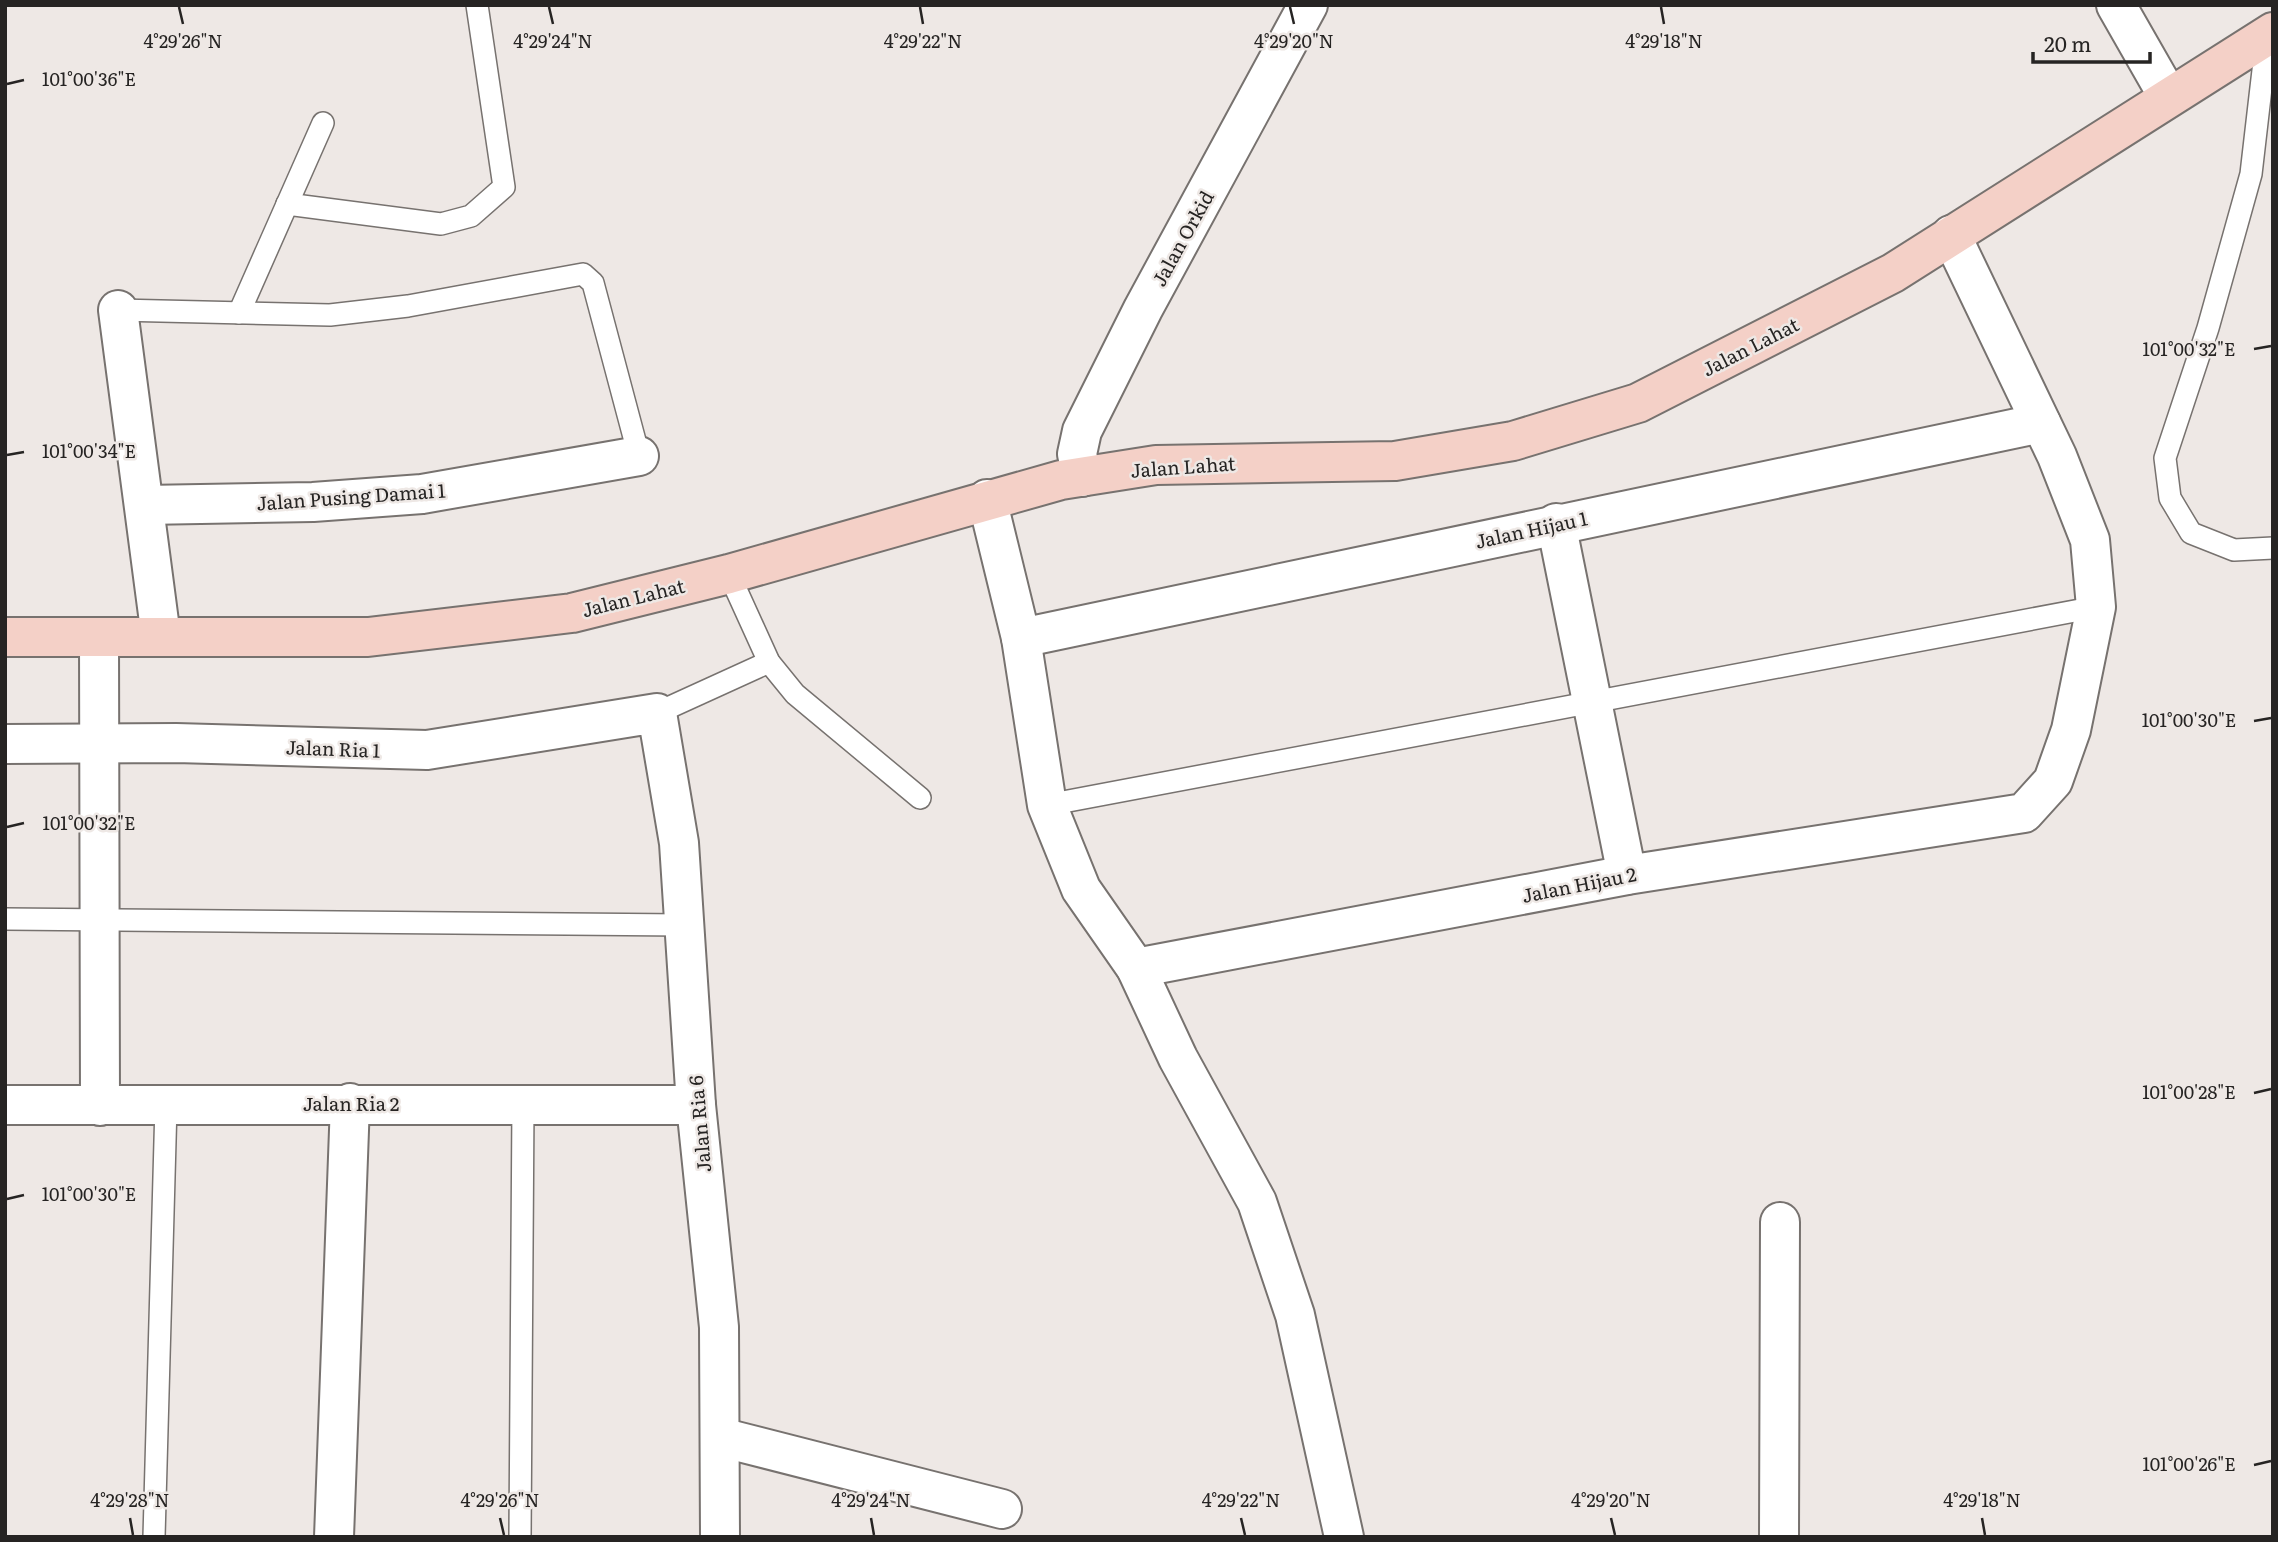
<svg xmlns="http://www.w3.org/2000/svg" width="2278" height="1542" viewBox="0 0 2278 1542" font-family="Literata,serif">
<rect width="100%" height="100%" fill="#eee8e5"/>
<g fill="none" stroke-linecap="round" stroke-linejoin="round">
<defs>
<g id="service">
<path d="M2267 36 2251 174 2208 328 2165 458 2170 498 2191 533 2234 550 2273 548"/>
<path d="M287 204 441 224 471 216 504 187 477 5"/>
<path d="M118 310 330 315 408 306 583 274 593 283 639 456"/>
<path d="M239 313 323 123"/>
<path d="M729 574 769 662 795 694 920 798"/>
<path d="M657 713 769 662"/>
<path d="M1047 805 2096 607"/>
<path d="M5 919 684 925"/>
<path d="M154 1537 166 1105"/>
<path d="M520 1537 523 1104"/>
</g>
<g id="minor">
<path d="M2116 5 2168 96"/>
<path d="M118 310 161 637"/>
<path d="M987 499 1021 638 1047 805 1081 889 1136 968 1178 1058 1257 1202 1295 1315 1344 1537"/>
<path d="M145 505 313 502 422 494 639 456"/>
<path d="M1556 523 1627 875"/>
<path d="M99 637 100 1106"/>
<path d="M1021 638 2041 423"/>
<path d="M5 744 176 743 427 750 657 713 679 843 696 1105 719 1327 720 1537"/>
<path d="M1136 968 1627 875 2024 813 2053 781 2071 730 2096 607 2090 540 2057 456 1951 235"/>
<path d="M5 1105H696"/>
<path d="M720 1437 1002 1509"/>
<path d="M334 1537 350 1103"/>
<path d="M1779 1537 1780 1222"/>
</g>
<path id="tertiary" d="M1082 477 1077 454 1082 431 1143 309 1308 5"/>
<path id="secondary" d="M5 637H368L572 613 729 574 1061 480 1156 465 1395 461 1513 441 1638 403 1893 273 2273 32"/>
</defs>
<use href="#service" stroke="#77726f" stroke-width="24"/>
<use href="#minor" stroke="#77726f" stroke-width="42"/>
<use href="#tertiary" stroke="#77726f" stroke-width="42"/>
<use href="#secondary" stroke="#77726f" stroke-width="42"/>
<use href="#service" stroke="#fff" stroke-width="21"/>
<use href="#minor" stroke="#fff" stroke-width="38"/>
<use href="#tertiary" stroke="#fff" stroke-width="38"/>
<use href="#secondary" stroke="#f4d0c7" stroke-width="38"/>
</g>
<path fill="none" stroke="#262423" stroke-width="2.5" d="M179 7 183 24M549 7 553 24M920 7 923 24M1290 7 1294 24M1661 7 1664 24M7 84 24 80M2254 349 2271 346M7 455 24 452M2254 721 2271 718M7 827 24 823M2254 1093 2271 1089M7 1199 24 1195M2254 1465 2271 1461M130 1518 133 1535M500 1518 504 1535M871 1518 874 1535M1241 1518 1245 1535M1611 1518 1615 1535M1982 1518 1985 1535"/>
<g text-anchor="middle" dominant-baseline="central" stroke-width="5" stroke-linejoin="round" paint-order="stroke">
<g font-size="19" fill="#262423" stroke="#eee8e5">
<text transform="translate(1182 238) rotate(-61)">Jalan Orkid</text>
<text transform="translate(1750 346) rotate(-27)">Jalan Lahat</text>
<text transform="translate(1183 466) rotate(-4)">Jalan Lahat</text>
<text transform="translate(351 496) rotate(-4)">Jalan Pusing Damai 1</text>
<text transform="translate(1531 529) rotate(-12)">Jalan Hijau 1</text>
<text transform="translate(633 597) rotate(-14)">Jalan Lahat</text>
<text transform="translate(333 748) rotate(2)">Jalan Ria 1</text>
<text transform="translate(1579 884) rotate(-11)">Jalan Hijau 2</text>
<text x="351" y="1103">Jalan Ria 2</text>
<text transform="translate(699 1124) rotate(-95)">Jalan Ria 6</text>
</g>
</g>
<g font-size="18" text-anchor="middle" fill="#262423" stroke="#eee8e5" stroke-width="5" stroke-linejoin="round" paint-order="stroke">
<text x="183" y="48">4°29'26"N</text>
<text x="553" y="48">4°29'24"N</text>
<text x="923" y="48">4°29'22"N</text>
<text x="1294" y="48">4°29'20"N</text>
<text x="1664" y="48">4°29'18"N</text>
<text x="89" y="86">101°00'36"E</text>
<text x="2189" y="356">101°00'32"E</text>
<text x="89" y="458">101°00'34"E</text>
<text x="2189" y="727">101°00'30"E</text>
<text x="89" y="830">101°00'32"E</text>
<text x="2189" y="1099">101°00'28"E</text>
<text x="89" y="1201">101°00'30"E</text>
<text x="2189" y="1471">101°00'26"E</text>
<text x="130" y="1507">4°29'28"N</text>
<text x="500" y="1507">4°29'26"N</text>
<text x="871" y="1507">4°29'24"N</text>
<text x="1241" y="1507">4°29'22"N</text>
<text x="1611" y="1507">4°29'20"N</text>
<text x="1982" y="1507">4°29'18"N</text>
</g>
<rect width="2278" height="1542" fill="none" stroke="#262423" stroke-width="14"/>
<path d="M2033 52v10h117v-10" fill="none" stroke="#262423" stroke-width="3.5"/>
<text x="2044" y="52" font-size="21" fill="#262423" stroke="#eee8e5" stroke-width="5" paint-order="stroke">20 m</text>
</svg>
